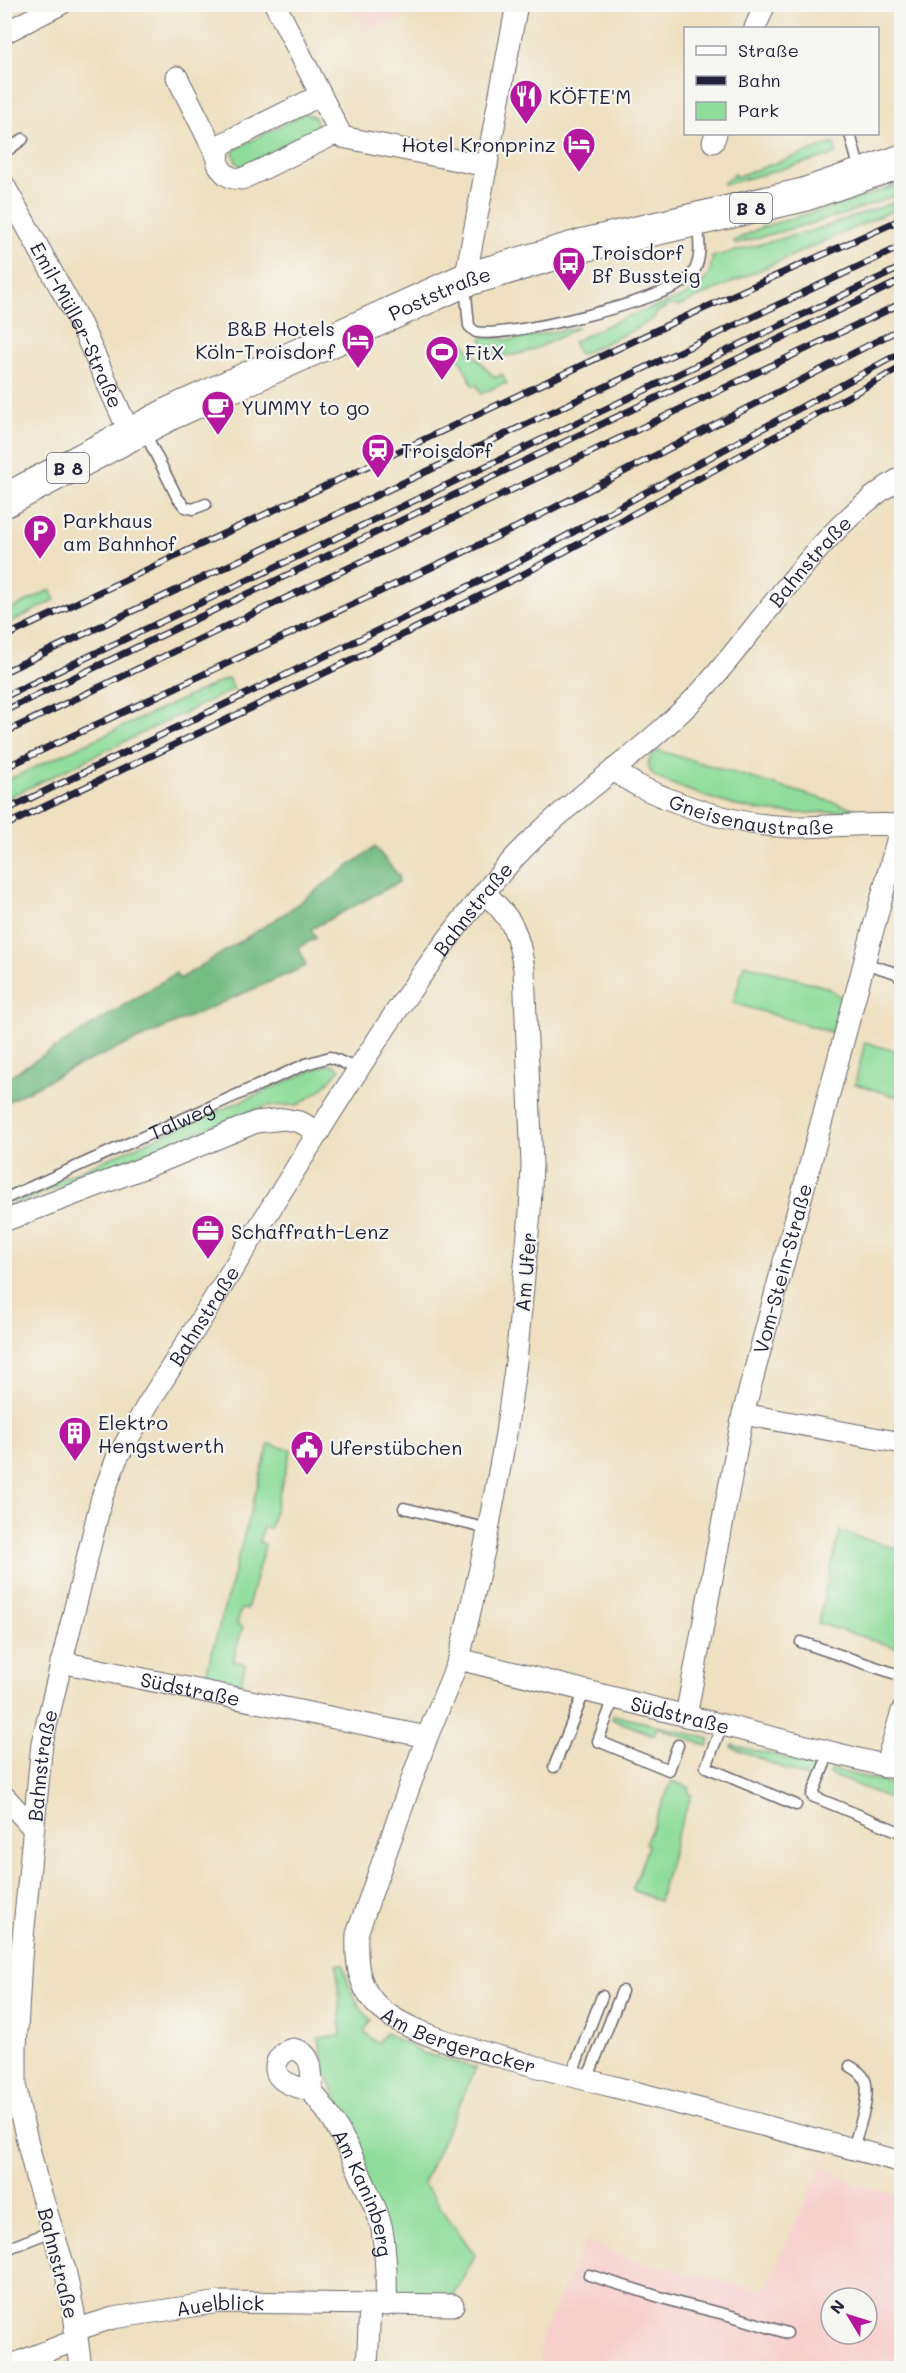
<svg xmlns="http://www.w3.org/2000/svg" width="906" height="2373" viewBox="0 0 906 2373" font-family="Mali,sans-serif">
<rect width="100%" height="100%" fill="#f6f6f2"/>
<filter id="ink" filterUnits="userSpaceOnUse"><feTurbulence type="fractalNoise" baseFrequency=".0167" numOctaves="2"/><feDisplacementMap in="SourceGraphic" scale="12" xChannelSelector="R" yChannelSelector="G"/><feConvolveMatrix kernelMatrix="1 2 1 2 8 2 1 2 1" color-interpolation-filters="sRGB"/></filter>
<filter id="wash" filterUnits="userSpaceOnUse"><feTurbulence type="fractalNoise" baseFrequency=".008" numOctaves="4" result="noise"/><feDisplacementMap in="SourceGraphic" scale="24" xChannelSelector="R" yChannelSelector="G"/><feGaussianBlur stdDeviation="1.35" result="paint"/><feColorMatrix in="noise" values="0 0 0 0 0 0 0 0 0 0 0 0 0 0 0 0 0 1.4 0 .05"/><feComposite in="paint" operator="in"/></filter>
<g filter="url(#wash)">
<rect width="100%" height="100%" fill="#eee0c0"/>
<g fill="#f7d0cd" fill-rule="evenodd">
<path d="M352 5H421L365 33Z"/>
<path d="M823 2163 839 2176 861 2185 901 2196V2368H539L542 2335 585 2241 633 2260 764 2291ZM831 2298H867V2334H831Z"/>
</g>
<g fill="#90dd9b" stroke="#59806b" stroke-width="1.5">
<path d="M305 113 315 117 318 129 313 133 248 166 242 167 236 162 233 153 235 149Z"/>
<path d="M834 143 836 154 724 185V183L734 174 735 177Z"/>
<path d="M895 186 899 194 842 215 735 244 734 241 762 227 839 205Z"/>
<path d="M901 200V207L679 306 671 305 657 312 653 319 629 332 579 355 573 342C594 332 615 320 637 313 656 306 679 301 696 288 707 281 712 269 712 257L818 229Z"/>
<path d="M579 327C554 339 498 377 481 339L483 337 511 340Z"/>
<path d="M458 337 495 378 502 374 507 384H502L481 394 477 385 473 386 452 343Z"/>
<path d="M50 590 55 600 5 625V612Z"/>
<path d="M228 678 234 689 5 799V781Z"/>
<path d="M657 750 846 806 858 810C835 811 811 814 788 813 742 812 699 795 657 778 645 769 646 759 657 750Z"/>
<path d="M744 964 826 987 835 992 842 1000 834 1033 733 1003Z"/>
<path d="M865 1042 901 1053V1098L855 1084Z"/>
<path d="M325 1065H334L340 1069 321 1090 298 1105 267 1106 251 1111 5 1209V1206L37 1191V1189Z"/>
<path d="M269 1444 291 1450 270 1528 263 1527 259 1542 265 1544 247 1610 241 1609 237 1624 243 1627 233 1660 245 1664 241 1685 205 1678Z"/>
<path d="M840 1531 901 1550 900 1649 818 1623Z"/>
<path d="M614 1715 710 1739 707 1746 657 1727 654 1735 612 1719Z"/>
<path d="M732 1745 816 1765 810 1779 731 1747Z"/>
<path d="M831 1769 901 1786V1803L829 1774Z"/>
<path d="M672 1781 690 1788 688 1792 692 1794 677 1834 659 1901 632 1890 648 1846 645 1844Z"/>
<path d="M337 1964H343C348 1985 355 2004 371 2020L364 2031 377 2043 386 2033 423 2053 476 2068 423 2183 475 2255 454 2296 400 2294 397 2290 349 2128 324 2069 319 2038 341 2036Z"/>
</g>
<path fill="#74bc83" stroke="#4b6f5f" stroke-width="1.5" d="M375 847 399 876V882L311 929 316 938 299 947 306 966 68 1070 5 1103V1079L176 973 180 979 281 916Z"/>
</g>
<g filter="url(#ink)">
<g fill="none" stroke-linecap="round" stroke-linejoin="round">
<defs>
<g id="lane">
<path d="M850 134 860 171"/>
<path d="M4 153 23 139"/>
<path d="M465 285 469 326C471 328 474 331 476 332 506 339 671 299 691 276 703 261 699 241 698 223"/>
<path d="M144 431 177 497 185 507 193 509 206 504"/>
<path d="M864 963 896 973 902 980"/>
<path id="s1" d="M4 1199 306 1064 330 1057 358 1069"/>
<path d="M404 1508 488 1529"/>
<path d="M801 1642 902 1676"/>
<path d="M614 1698 598 1741 669 1770 678 1745"/>
<path d="M722 1725 706 1767 796 1805"/>
<path d="M829 1753 812 1796 900 1832 902 1829"/>
<path d="M554 1767 585 1690"/>
<path d="M850 2066C855 2069 861 2072 864 2078 873 2093 857 2132 853 2149"/>
<path d="M571 2076 602 1996"/>
<path d="M587 2080 622 1991"/>
<path d="M4 2250 52 2231"/>
<path d="M589 2275 679 2303 732 2316 787 2333"/>
</g>
<g id="street">
<path d="M275 4 342 137 487 166"/>
<path d="M755 28 765 4"/>
<path d="M4 33 61 4"/>
<path d="M177 77 217 156"/>
<path d="M321 95 224 143 219 149 218 164C224 175 230 179 242 179L339 132"/>
<path d="M713 142 716 134"/>
<path id="s2" d="M4 185 81 325 130 434"/>
<path d="M465 280 517 4"/>
<path id="s3" d="M614 769C629 783 647 790 666 798 705 814 748 826 791 827 828 827 864 823 902 825"/>
<path id="s4" d="M485 893C514 921 517 929 524 969L532 1165 530 1212 516 1362 505 1440 484 1551 459 1659 427 1737 357 1934C356 1958 357 1983 374 2002 402 2034 479 2051 520 2062 559 2073 599 2083 638 2093 726 2116 814 2138 902 2162"/>
<path d="M4 1221 164 1160 256 1122 284 1119 300 1122 319 1132"/>
<path d="M743 1414 902 1443"/>
<path id="s5" d="M459 1659 902 1770"/>
<path id="s6" d="M61 1662 427 1737"/>
<path id="s7" d="M686 1716 743 1414 902 822"/>
<path d="M885 1767 902 1711"/>
<path d="M4 1796 33 1828"/>
<path d="M293 2049C314 2053 312 2074 311 2091 302 2088 291 2086 284 2081 268 2071 278 2052 293 2049Z"/>
<path id="s8" d="M311 2091C335 2118 349 2149 364 2183 371 2198 379 2214 382 2230 386 2255 387 2279 386 2305"/>
<path id="s9" d="M75 2330 113 2318 220 2302 453 2305"/>
<path d="M4 2368 76 2340"/>
<path id="s10" d="M81 2368 74 2313 65 2270 37 2181 19 2107 16 2088V2048L21 1958 42 1743 102 1497 117 1458 148 1404C197 1325 247 1247 296 1168 363 1061 430 951 515 857 570 798 640 755 696 697 760 629 821 524 902 477"/>
<path d="M367 2368 370 2305"/>
</g>
<g id="primary">
<path id="s11" d="M4 501 171 413 465 280 584 245 803 195 902 161"/>
</g>
</defs>
<use href="#lane" stroke="#69646a" stroke-width="13"/>
<use href="#street" stroke="#69646a" stroke-width="23"/>
<use href="#primary" stroke="#69646a" stroke-width="35"/>
<use href="#lane" stroke="#fff" stroke-width="10"/>
<use href="#street" stroke="#fff" stroke-width="21"/>
<use href="#primary" stroke="#fff" stroke-width="33"/>
<defs>
<g id="rail">
<path d="M4 637 674 322 902 219"/>
<path d="M4 672 902 246"/>
<path d="M4 697 902 267"/>
<path d="M4 711 902 280"/>
<path d="M4 733 902 303"/>
<path d="M4 768 515 528 902 328"/>
<path d="M4 811 513 565 902 352"/>
<path d="M4 826 364 654 520 576 902 367"/>
</g>
</defs>
<use href="#rail" stroke="#22223b" stroke-width="7"/>
<use href="#rail" stroke="#f6f6f2" stroke-width="4.5" stroke-dasharray="14" stroke-linecap="butt"/>
</g>
</g>
<defs>
<symbol id="restaurant-pin" viewBox="-11 -11 22 30"><path d="M0 17L-7.5 6A9.5 9.5 0 1 1 7.5 6Z" fill="#b5179e" stroke="#f6f6f2"/><path d="M-5-6h1v4h1v-4h1v4h1v-4h1v5L-1.5 .5V6h-2V.5L-5-1ZM5-6V6H3V1.5H1.5Q1.5-4 5-6Z" fill="#fff"/></symbol>
<symbol id="hotel-pin" viewBox="-11 -11 22 30"><path d="M0 17L-7.5 6A9.5 9.5 0 1 1 7.5 6Z" fill="#b5179e" stroke="#f6f6f2"/><path d="M-6-4.5h1.5V1H6V5H4.5V3h-9V5H-6ZM-4 0a1.8 1.8 0 1 1 3.6 0ZM.5 0V-2.5h3Q6-2.5 6 0Z" fill="#fff"/></symbol>
<symbol id="bus-pin" viewBox="-11 -11 22 30"><path d="M0 17L-7.5 6A9.5 9.5 0 1 1 7.5 6Z" fill="#b5179e" stroke="#f6f6f2"/><path d="M-5-6H5V4H4V6H2V4H-2V6H-4V4H-5ZM-3.5-4V0h7V-4ZM-3.5 1.2v1.5H-2V1.2ZM2 1.2v1.5H3.5V1.2Z" fill="#fff"/></symbol>
<symbol id="stadium-pin" viewBox="-11 -11 22 30"><path d="M0 17L-7.5 6A9.5 9.5 0 1 1 7.5 6Z" fill="#b5179e" stroke="#f6f6f2"/><path d="M0-5a6.5 5 0 1 0 0 10a6.5 5 0 1 0 0-10ZM-3.5-1.8h7v3.6h-7Z" fill="#fff"/></symbol>
<symbol id="cafe-pin" viewBox="-11 -11 22 30"><path d="M0 17L-7.5 6A9.5 9.5 0 1 1 7.5 6Z" fill="#b5179e" stroke="#f6f6f2"/><path d="M-5.5-4.5H6V0H3Q3 3.5 0 3.5H-2.5Q-5.5 3.5-5.5 0ZM3-3.2v2h1.7v-2ZM-6 4.5H4V6H-6Z" fill="#fff"/></symbol>
<symbol id="station-pin" viewBox="-11 -11 22 30"><path d="M0 17L-7.5 6A9.5 9.5 0 1 1 7.5 6Z" fill="#b5179e" stroke="#f6f6f2"/><path d="M-3-6H3Q5-6 5-4V2Q5 4 3 4L4.5 6H3L1.5 4h-3L-3 6H-4.5L-3 4Q-5 4-5 2V-4Q-5-6-3-6ZM-3.5-4v3h7v-3ZM-3.5 1v1.5H-2V1ZM2 1v1.5H3.5V1Z" fill="#fff"/></symbol>
<symbol id="parking-pin" viewBox="-11 -11 22 30"><path d="M0 17L-7.5 6A9.5 9.5 0 1 1 7.5 6Z" fill="#b5179e" stroke="#f6f6f2"/><path d="M-3.5-5.5H1a3.5 3.5 0 0 1 0 7H-1V5.5H-3.5ZM-1-3.4V-.6H.8a1.4 1.4 0 0 0 0-2.8Z" fill="#fff"/></symbol>
<symbol id="office-pin" viewBox="-11 -11 22 30"><path d="M0 17L-7.5 6A9.5 9.5 0 1 1 7.5 6Z" fill="#b5179e" stroke="#f6f6f2"/><path d="M-6-3h4V-5.5h4V-3h4V5H-6ZM-1-4.5V-3h2v-1.5ZM-6 0V1H6V0Z" fill="#fff"/></symbol>
<symbol id="building-pin" viewBox="-11 -11 22 30"><path d="M0 17L-7.5 6A9.5 9.5 0 1 1 7.5 6Z" fill="#b5179e" stroke="#f6f6f2"/><path d="M-4-6H4V6H1V3H-1V6H-4ZM-2.5-4.3h1.7v1.8h-1.7ZM.8-4.3h1.7v1.8H.8ZM-2.5-1h1.7V.8h-1.7ZM.8-1h1.7V.8H.8Z" fill="#fff"/></symbol>
<symbol id="civic-pin" viewBox="-11 -11 22 30"><path d="M0 17L-7.5 6A9.5 9.5 0 1 1 7.5 6Z" fill="#b5179e" stroke="#f6f6f2"/><path d="M-.6-6.5H3V-4.5H.6V-3L4-1V1h2V6H-6V1h2V-1L-.6-3ZM-1.2 2.5V6h2.4V2.5Z" fill="#fff"/></symbol>
</defs>
<g fill-rule="evenodd">
<use href="#restaurant-pin" x="507" y="77" width="38" height="52"/>
<use href="#hotel-pin" x="560" y="125" width="38" height="52"/>
<use href="#bus-pin" x="550" y="244" width="38" height="52"/>
<use href="#hotel-pin" x="339" y="321" width="38" height="52"/>
<use href="#stadium-pin" x="423" y="333" width="38" height="52"/>
<use href="#cafe-pin" x="199" y="388" width="38" height="52"/>
<use href="#station-pin" x="359" y="431" width="38" height="52"/>
<use href="#parking-pin" x="21" y="512" width="38" height="52"/>
<use href="#office-pin" x="189" y="1212" width="38" height="52"/>
<use href="#building-pin" x="56" y="1414" width="38" height="52"/>
<use href="#civic-pin" x="288" y="1428" width="38" height="52"/>
</g>
<g text-anchor="middle" dominant-baseline="central" stroke-width="4.5" stroke-linejoin="round" paint-order="stroke">
<g fill="#f6f6f2" stroke="#626272" stroke-width="1.5">
<rect x="730" y="193" width="42" height="30" rx="4.5"/>
<rect x="47" y="453" width="42" height="30" rx="4.5"/>
</g>
<g font-size="18" font-weight="bold" fill="#22223b">
<text x="751" y="208">B 8</text>
<text x="68" y="468">B 8</text>
</g>
<g font-size="20" fill="#22223b" stroke="#f6f6f2" text-anchor="start">
<text x="549" y="96">KÖFTE'M</text>
<text x="556" y="144" text-anchor="end">Hotel Kronprinz</text>
<text x="592" y="252">Troisdorf<tspan x="592" dy="23">Bf Bussteig</tspan></text>
<text x="335" y="328" text-anchor="end">B&amp;B Hotels<tspan x="335" dy="23">Köln-Troisdorf</tspan></text>
<text x="465" y="352">FitX</text>
<text x="241" y="407">YUMMY to go</text>
<text x="401" y="450">Troisdorf</text>
<text x="63" y="520">Parkhaus<tspan x="63" dy="23">am Bahnhof</tspan></text>
<text x="231" y="1231">Schaffrath-Lenz</text>
<text x="98" y="1422">Elektro<tspan x="98" dy="23">Hengstwerth</tspan></text>
<text x="330" y="1447">Uferstübchen</text>
</g>
<g font-size="20" fill="#22223b" stroke="#f6f6f2">
<text stroke="none"><textPath href="#s11" startOffset="483">Poststraße</textPath></text>
<text stroke="none"><textPath href="#s2" startOffset="158">Emil-Müller-Straße</textPath></text>
<text stroke="none"><textPath href="#s10" startOffset="2070">Bahnstraße</textPath></text>
<text stroke="none"><textPath href="#s3" startOffset="148">Gneisenaustraße</textPath></text>
<text stroke="none"><textPath href="#s10" startOffset="1584">Bahnstraße</textPath></text>
<text stroke="none"><textPath href="#s1" startOffset="194">Talweg</textPath></text>
<text stroke="none"><textPath href="#s7" startOffset="458">Vom-Stein-Straße</textPath></text>
<text transform="translate(525 1272) rotate(-85)">Am Ufer</text>
<text stroke="none"><textPath href="#s10" startOffset="1096">Bahnstraße</textPath></text>
<text stroke="none"><textPath href="#s6" startOffset="132">Südstraße</textPath></text>
<text stroke="none"><textPath href="#s5" startOffset="228">Südstraße</textPath></text>
<text stroke="none"><textPath href="#s10" startOffset="612">Bahnstraße</textPath></text>
<text stroke="none"><textPath href="#s4" startOffset="1244">Am Bergeracker</textPath></text>
<text stroke="none"><textPath href="#s8" startOffset="116">Am Kaninberg</textPath></text>
<text transform="translate(59 2263) rotate(76)">Bahnstraße</text>
<text stroke="none"><textPath href="#s9" startOffset="148">Auelblick</textPath></text>
</g>
</g>
<rect width="906" height="2373" fill="none" stroke="#f6f6f2" stroke-width="24"/>
<rect x="684" y="27" width="195" height="108" fill="#f6f6f2" stroke="#a1a1a9" stroke-width="1.5"/>
<rect x="696" y="46" width="30" height="9" fill="#ffffff" stroke="#a1a1a9" stroke-width="1.5"/>
<text x="738" y="57" font-size="18" fill="#22223b">Straße</text>
<rect x="696" y="76" width="30" height="9" fill="#22223b" stroke="#a1a1a9" stroke-width="1.5"/>
<text x="738" y="87" font-size="18" fill="#22223b">Bahn</text>
<rect x="696" y="102" width="30" height="18" fill="#90dd9b" stroke="#a1a1a9" stroke-width="1.5"/>
<text x="738" y="117" font-size="18" fill="#22223b">Park</text>
<g transform="translate(849 2316) rotate(308)"><circle r="28" fill="#f6f6f2" stroke="#a1a1a9" stroke-width="1.5"/>
<path d="M0-4.5L10 22L0 15L-10 22Z" fill="#b5179e"/>
<text y="-9" font-size="16" font-weight="bold" text-anchor="middle" fill="#22223b">N</text>
</g>
</svg>
